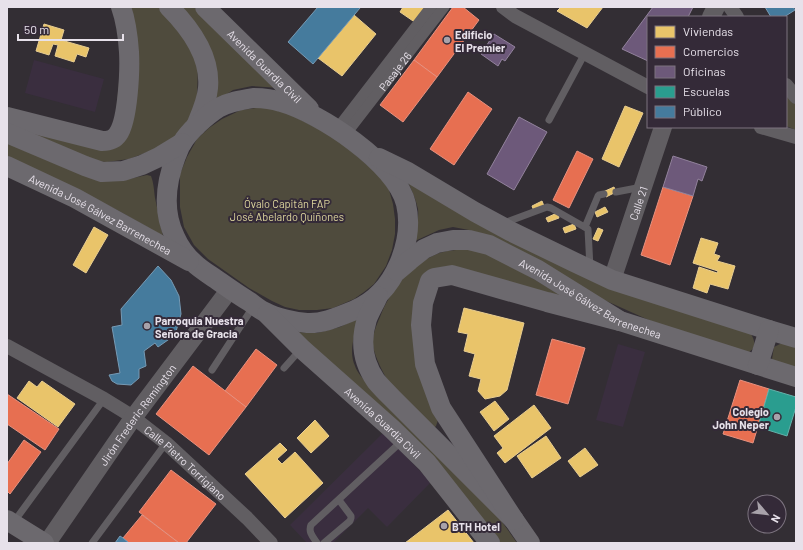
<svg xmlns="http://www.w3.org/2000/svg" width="803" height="550" viewBox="0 0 803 550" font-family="Barlow,sans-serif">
<rect width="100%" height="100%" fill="#332e34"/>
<g fill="#3a2e3f">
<path d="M34 60 104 79 95 112 25 93Z"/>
<path d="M618 344 645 352 623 427 596 420Z"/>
<path d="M383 433 431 482 387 527 368 508 333 543H307L290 525Z"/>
</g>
<g fill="#4f4b3d">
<path d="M126 7H159L183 29 198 66 197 97 190 117 182 131 166 145 129 159 107 162 91 161 17 130 113 145Z"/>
<path d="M178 7H194L214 28 280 88 252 86 233 90 216 101Z"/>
<path d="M786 91 796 103V130L786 126Z"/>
<path d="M256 108H277L335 137 380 176 389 190 393 204 395 219V234L392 250 386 266 374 284 364 292 354 299 333 308 317 310H299L285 307 272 301 249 288 208 259 194 245 184 227 180 207V174L187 157 197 139 209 128 222 119 241 110Z"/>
<path d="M7 141 124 180 147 175 151 176C154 184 154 191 155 198 158 211 160 224 163 236L119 211 74 188 7 158Z"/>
<path d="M408 182 750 332C757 344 756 349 744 355L651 321 602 299 469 230 453 227 439 230 415 241C416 231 419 219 418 209 416 200 412 191 408 182Z"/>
<path d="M465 249 480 250 495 256 574 303 425 280 438 420 436 426 434 428C424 418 414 408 404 398 400 394 394 389 391 385 384 376 375 357 373 346 372 336 376 326 380 317 391 288 415 258 447 251 453 250 459 250 465 249Z"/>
<path d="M360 317C355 333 348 351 355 366 357 373 364 379 368 385L500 519 517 543H495L296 332 317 333 340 327Z"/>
<path d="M782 343 796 347V370L778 365 772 359 774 347Z"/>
</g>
<g fill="#e9c46a" stroke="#e8cd90">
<path d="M403 7H428L416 23 400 12Z"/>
<path d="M561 7H603L587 28 557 11Z"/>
<path d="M354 15 376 34 342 76 318 58Z"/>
<path d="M44 24 64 30 61 40 89 48 86 57 77 54 74 62 55 56 58 45 53 44 49 55 36 51Z"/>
<path d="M625 106 643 113 619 167 602 159Z"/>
<path d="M614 187 616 192 606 197 603 192Z"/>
<path d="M542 201 544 206 534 211 532 206Z"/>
<path d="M605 207 608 212 597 217 595 212Z"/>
<path d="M557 213 559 218 548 222 546 218Z"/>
<path d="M574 224 576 229 565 233 563 228Z"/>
<path d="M94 227 108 235 86 273 73 265Z"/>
<path d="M598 228 603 230 598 241 593 239Z"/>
<path d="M701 238 718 243 714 254 720 256 717 261 735 266 728 289 710 284 707 293 693 288 699 267 717 273 718 271 693 263Z"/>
<path d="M464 308 524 323 507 390 500 396 485 399 478 391 481 379 469 376 475 354 464 351 468 334 458 332Z"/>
<path d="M29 381 37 387 42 381 75 404 58 427 17 398Z"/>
<path d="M495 401 509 419 494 431 480 412Z"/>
<path d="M534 405 551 428 505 463 497 453 503 448 494 436Z"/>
<path d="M315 420 329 436 311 453 297 438Z"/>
<path d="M546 436 561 458 532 478 517 456Z"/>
<path d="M280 443 287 450 277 459 282 464 295 452 323 483 285 518 245 474Z"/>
<path d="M585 448 598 465 580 477 568 461Z"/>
<path d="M448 510 474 543H405Z"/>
</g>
<g fill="#e76f51" stroke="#e7917f">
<path d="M453 7H463L479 20 437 77 414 60Z"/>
<path d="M414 60 437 77 403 122 380 105Z"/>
<path d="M468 92 492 109 454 165 430 149Z"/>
<path d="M577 151 593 159 569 208 553 200Z"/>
<path d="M663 187 693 196 670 265 641 255Z"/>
<path d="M552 339 585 348 568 404 536 395Z"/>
<path d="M256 349 277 365 246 407 225 391Z"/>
<path d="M193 366 246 407 209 455 156 414Z"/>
<path d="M740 380 769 389 753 443 723 434Z"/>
<path d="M7 394 59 429 45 450 7 424Z"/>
<path d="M24 440 41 452 10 494 7 491V464Z"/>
<path d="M171 470 216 504 186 543H179L139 512Z"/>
<path d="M142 515 179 543H129L123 538Z"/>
</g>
<g fill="#6d597a" stroke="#92829c">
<path d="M653 7H693L688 17H648V61L622 49Z"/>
<path d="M494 34 515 47 505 61 502 59 498 66 481 54Z"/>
<path d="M519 117 547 132 514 190 487 174Z"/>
<path d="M673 156 707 167 702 181 698 179 693 196 663 187Z"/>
</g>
<path fill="#2a9d8f" stroke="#63b1aa" d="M769 389 796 397V407L787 436 758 427Z"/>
<g fill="#457b9d" stroke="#769ab4">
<path d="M318 7H358L360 8 313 64 288 42Z"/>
<path d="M765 7H793L795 10 784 17H771Z"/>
<path d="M158 266 171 280 179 296 181 314 175 335 158 347 155 343 144 351 146 366 139 369V378L131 385 117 384 112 381 109 375 120 373 112 327 122 325 121 309Z"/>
<path d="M120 536 123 538 129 543H115Z"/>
</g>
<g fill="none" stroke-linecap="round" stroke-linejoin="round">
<g stroke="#615e62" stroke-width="7">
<path d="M549 120 585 53"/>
<path d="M616 192 642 187"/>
<path d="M504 223 547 207 551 208 588 229 590 268"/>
<path d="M585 227 598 196 599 195 604 194"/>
<path d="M284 368 301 349"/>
<path d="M212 370 253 307"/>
<path d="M13 523 104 399"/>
<path d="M92 543 166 443"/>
<path d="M317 543C313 537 308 532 311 525L403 440"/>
<path d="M324 543 350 521 351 518V516L339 500"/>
</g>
<g stroke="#615e62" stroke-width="11">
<path d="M337 129 431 7"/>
<path id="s1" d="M345 135 444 7"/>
</g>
<g stroke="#615e62" stroke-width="14">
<path d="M503 7 515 16 648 87"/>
<path d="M730 7 737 17"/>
<path d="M786 85 796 97"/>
<path d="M761 127 796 137"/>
<path id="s2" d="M7 346 104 399 130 415 166 443 247 518 271 543"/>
</g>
<g stroke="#615e62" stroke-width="18">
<path d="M711 17 716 7"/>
<path id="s3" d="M612 280 663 127"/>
<path id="s4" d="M47 543 133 418 230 289"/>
</g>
<g stroke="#6c696e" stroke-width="20">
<path d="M169 7C190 28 211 56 208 88 207 101 201 114 196 126"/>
<path id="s5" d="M205 7 309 109"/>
<path d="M253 98C262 98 272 99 281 102 320 113 396 163 406 204 411 225 407 245 399 264 390 285 376 301 355 310 340 316 323 324 307 323 295 322 276 318 265 312 260 310 255 306 250 302 240 296 230 289 220 282 212 276 201 270 194 263 186 256 179 246 175 237 162 211 166 182 176 156 178 152 179 147 182 143 188 132 207 115 218 108 229 102 241 100 253 98Z"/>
<path d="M7 117 102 141C109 141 114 140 118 134 128 120 130 70 129 52 128 37 126 21 121 7"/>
<path d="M7 133 85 166 102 172 123 171 142 165 159 157 182 143"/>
<path d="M379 158 408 172 475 212 510 231 574 262 612 280 769 330 796 338"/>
<path id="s6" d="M7 166 75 198 189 261"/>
<path id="s7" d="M397 271 410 260 424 249 437 243 453 240H469L489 245 538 270 620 321 796 377"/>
<path d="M378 296C375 303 370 311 367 319 360 341 362 361 376 381 381 387 387 393 393 399L514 520 530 543"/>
<path id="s8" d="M267 314 302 349 391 428 427 463 490 543"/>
<path d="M758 365 769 330"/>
<path d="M7 520 44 543"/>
<path d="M514 520 441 408 425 364 421 325 423 303 430 281 434 278 452 275 547 302 620 321"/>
</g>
</g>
<g fill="#a8a2aa" stroke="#342a38" stroke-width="1.5">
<circle cx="447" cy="40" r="4"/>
<circle cx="147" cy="326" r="4"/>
<circle cx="777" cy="417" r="4"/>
<circle cx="444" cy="526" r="4"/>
</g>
<g text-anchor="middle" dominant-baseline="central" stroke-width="4" stroke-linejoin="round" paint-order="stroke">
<g font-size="11" font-weight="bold" fill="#e7e1ea" stroke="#342a38" text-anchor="start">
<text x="455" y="34">Edificio<tspan x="455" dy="13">El Premier</tspan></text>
<text x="155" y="320">Parroquia Nuestra<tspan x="155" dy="13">Señora de Gracia</tspan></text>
<text x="769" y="411" text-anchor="end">Colegio<tspan x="769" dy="13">John Neper</tspan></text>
<text x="452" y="526">BTH Hotel</text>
</g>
<g font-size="11" fill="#e7e1ea" stroke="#342a38">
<text stroke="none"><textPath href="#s5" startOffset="84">Avenida Guardia Civil</textPath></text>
<text stroke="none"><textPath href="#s1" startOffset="81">Pasaje 26</textPath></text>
<text stroke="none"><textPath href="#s3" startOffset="81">Calle 21</textPath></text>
<text stroke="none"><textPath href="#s6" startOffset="105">Avenida José Gálvez Barrenechea</textPath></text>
<text stroke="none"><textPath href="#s7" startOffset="217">Avenida José Gálvez Barrenechea</textPath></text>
<text stroke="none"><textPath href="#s4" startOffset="157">Jirón Frederic Remington</textPath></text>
<text stroke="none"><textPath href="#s8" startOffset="159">Avenida Guardia Civil</textPath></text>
<text stroke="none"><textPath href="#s2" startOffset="214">Calle Pietro Torrigiano</textPath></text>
</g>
<g font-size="11" fill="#dcd49c" stroke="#342a38">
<text x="287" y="203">Óvalo Capitán FAP<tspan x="287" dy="13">José Abelardo Quiñones</tspan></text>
</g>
</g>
<rect width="803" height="550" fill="none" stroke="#e7e1ea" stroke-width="16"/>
<rect x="647" y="16" width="140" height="112" fill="#342a38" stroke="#7c737f"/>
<rect x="655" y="26" width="20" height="12" fill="#e9c46a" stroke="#7c737f"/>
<text x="683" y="36" font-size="12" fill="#e7e1ea">Viviendas</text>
<rect x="655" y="46" width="20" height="12" fill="#e76f51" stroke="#7c737f"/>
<text x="683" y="56" font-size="12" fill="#e7e1ea">Comercios</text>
<rect x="655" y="66" width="20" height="12" fill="#6d597a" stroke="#7c737f"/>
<text x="683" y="76" font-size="12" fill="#e7e1ea">Oficinas</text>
<rect x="655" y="86" width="20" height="12" fill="#2a9d8f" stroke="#7c737f"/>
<text x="683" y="96" font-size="12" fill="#e7e1ea">Escuelas</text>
<rect x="655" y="106" width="20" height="12" fill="#457b9d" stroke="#7c737f"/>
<text x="683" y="116" font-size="12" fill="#e7e1ea">Público</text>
<g transform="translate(767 514) rotate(118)"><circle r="19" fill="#342a38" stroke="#7c737f"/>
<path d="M0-3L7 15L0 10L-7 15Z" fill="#a8a2aa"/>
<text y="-6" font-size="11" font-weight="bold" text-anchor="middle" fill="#e7e1ea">N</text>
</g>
<path d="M18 34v6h105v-6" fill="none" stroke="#e7e1ea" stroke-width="2"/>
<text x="24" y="34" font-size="12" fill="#e7e1ea" stroke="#342a38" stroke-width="3" paint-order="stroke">50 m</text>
</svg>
